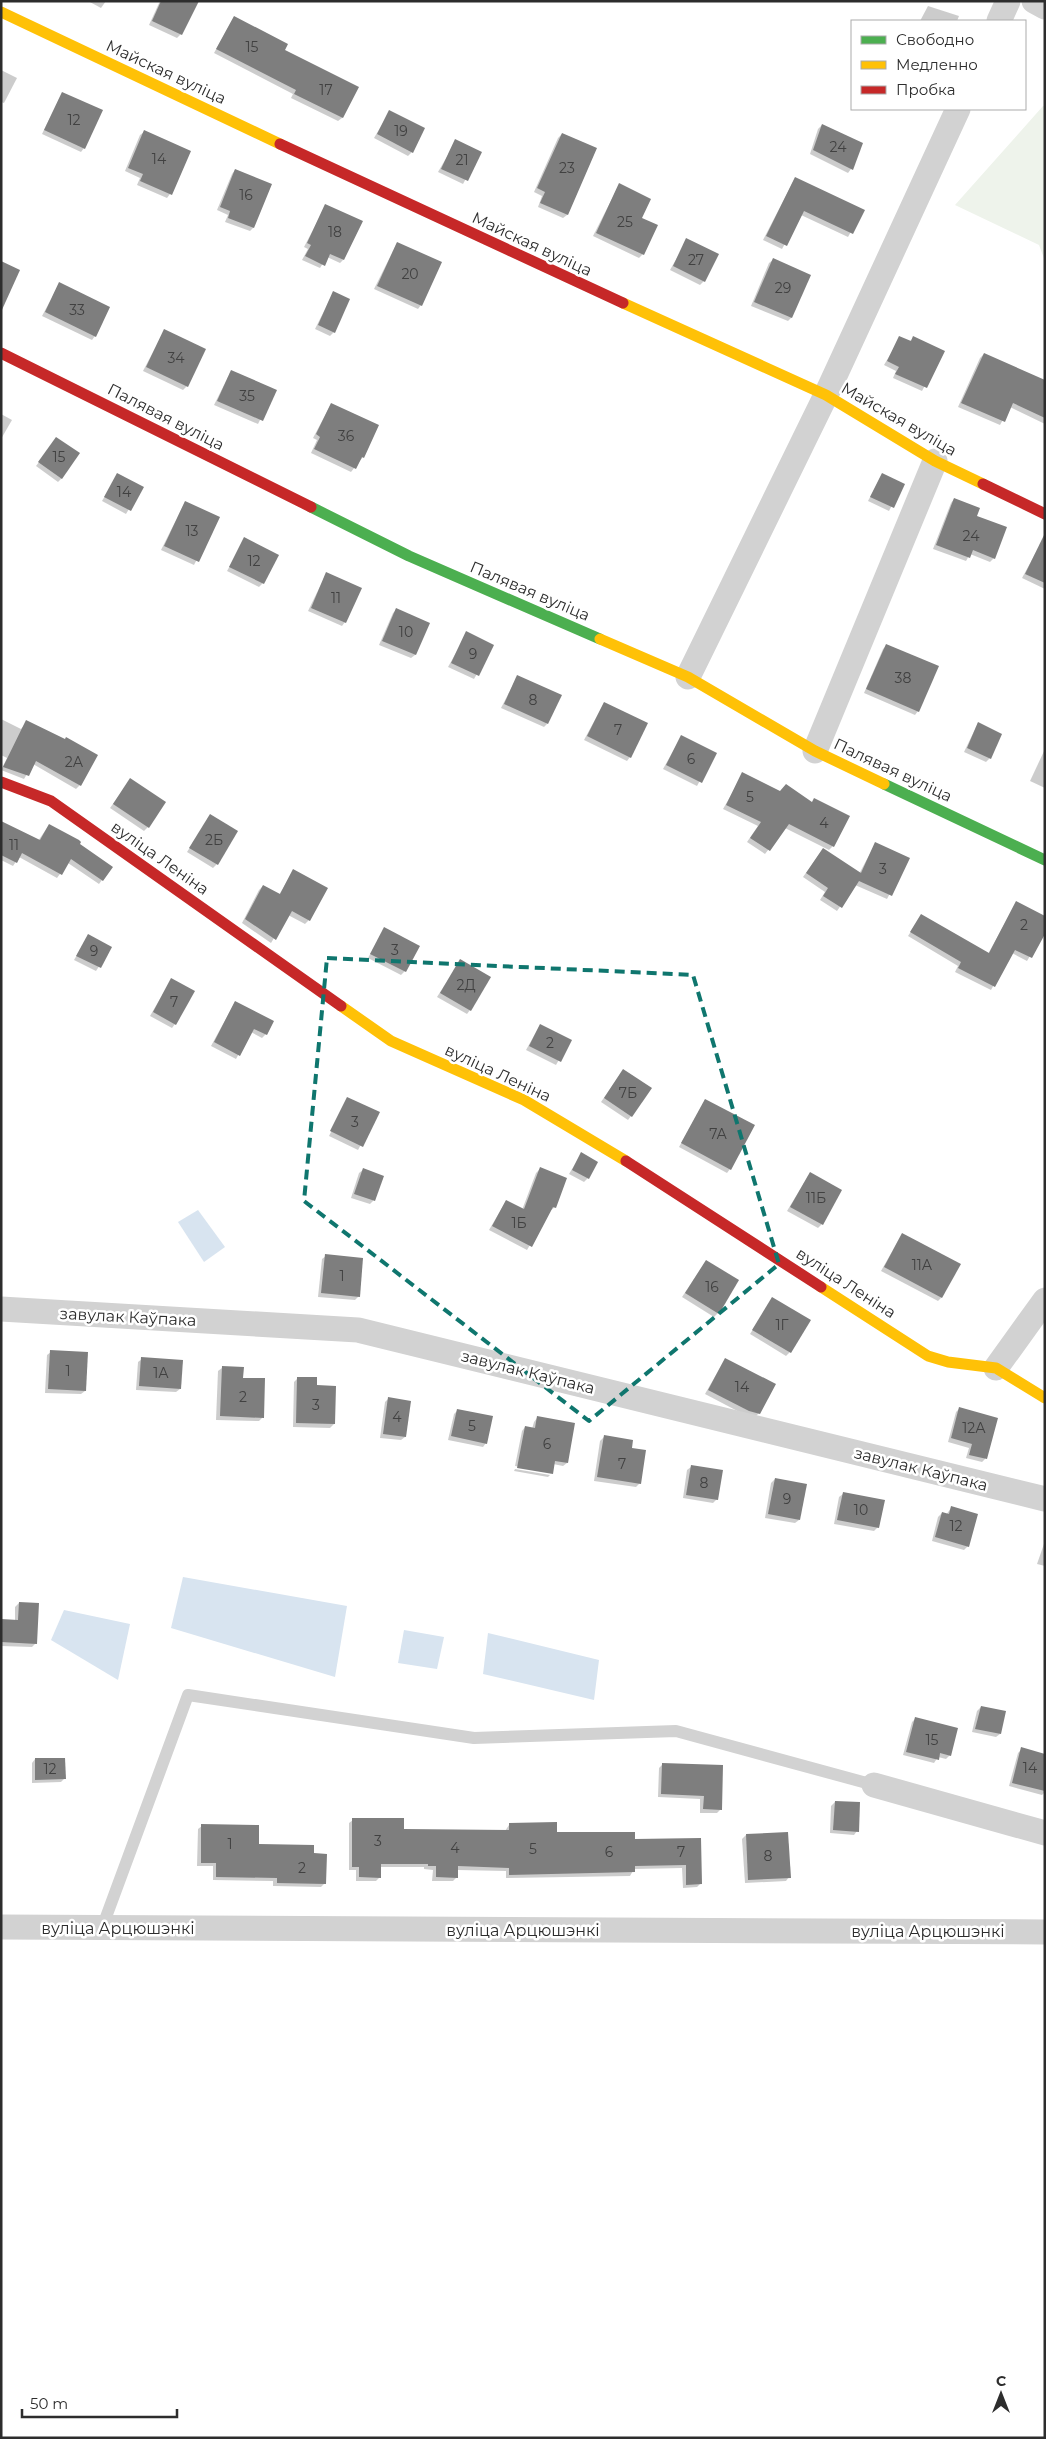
<svg xmlns="http://www.w3.org/2000/svg" width="1046" height="2439" viewBox="0 0 1046 2439" font-family="Montserrat,sans-serif">
<rect width="100%" height="100%" fill="#fff"/>
<path fill="#eef3eb" d="M1043 106H1045V261L1039 245 955 205Z"/>
<g fill="#d8e4f0">
<path d="M198 1210 225 1247 204 1262 178 1222Z"/>
<path d="M183 1577 347 1606 335 1677 171 1628Z"/>
<path d="M64 1610 130 1624 118 1680 51 1640Z"/>
<path d="M404 1630 444 1637 437 1669 398 1663Z"/>
<path d="M488 1633 599 1660 594 1700 483 1674Z"/>
</g>
<g fill="#0003">
<path d="M88 1H106L101 8Z"/>
<path d="M160 1H186L181 34 177 38 149 25Z"/>
<path d="M928 6 959 16 957 21H920Z"/>
<path d="M234 17 284 50 357 87 342 118 338 121 291 98 293 94 214 53Z"/>
<path d="M1 70 17 78 4 103 1 102Z"/>
<path d="M62 93 84 148 81 152 42 134Z"/>
<path d="M390 111 412 152 408 156 374 138Z"/>
<path d="M822 125 851 169 848 173 810 154 818 129Z"/>
<path d="M144 132 170 194 167 198 137 185 140 178 125 171 140 135Z"/>
<path d="M562 134 596 149 567 215 563 218 538 207 542 196 534 192 558 138Z"/>
<path d="M456 141 480 153 463 184 438 172Z"/>
<path d="M235 170 271 185 253 228 250 231 225 222 228 215 217 210 232 174Z"/>
<path d="M795 178 863 210 848 237 801 215 782 249 763 240Z"/>
<path d="M619 185 640 218 643 254 639 258 593 236Z"/>
<path d="M326 205 343 260 340 263 327 257 320 268 302 260 308 249 304 247Z"/>
<path d="M687 240 704 281 700 285 670 270Z"/>
<path d="M397 243 421 305 418 309 374 289Z"/>
<path d="M773 260 810 276 791 318 788 321 751 306 769 263Z"/>
<path d="M59 284 95 336 92 340 42 316Z"/>
<path d="M333 293 334 332 330 336 315 329Z"/>
<path d="M164 331 187 386 183 390 143 371Z"/>
<path d="M900 338 909 342 913 338 943 352 922 391 893 378 896 371 884 365Z"/>
<path d="M984 354 1045 381V424L1010 407 1000 425 958 407 980 358Z"/>
<path d="M231 371 275 390 258 424 214 405Z"/>
<path d="M331 404 363 457 351 472 311 453 317 440 313 438Z"/>
<path d="M1 414 12 420 1 439Z"/>
<path d="M56 439 62 478 58 482 36 466Z"/>
<path d="M118 474 142 487 126 514 102 501Z"/>
<path d="M882 474 903 484 889 511 868 501Z"/>
<path d="M954 499 994 558 990 562 970 554 966 561 933 549 951 503Z"/>
<path d="M185 502 218 518 194 565 161 550Z"/>
<path d="M245 539 263 583 259 587 227 571Z"/>
<path d="M1040 545 1045 547V589L1022 578Z"/>
<path d="M326 574 345 622 342 626 308 611Z"/>
<path d="M396 610 428 624 415 655 411 658 379 645 393 613Z"/>
<path d="M467 633 493 646 474 679 448 667Z"/>
<path d="M887 645 918 711 915 715 864 693 883 649Z"/>
<path d="M517 677 547 724 544 727 501 708Z"/>
<path d="M604 703 630 757 627 761 584 740Z"/>
<path d="M1 719 21 729 27 722 80 785 76 789 33 764 24 779 1 770 7 758 1 755Z"/>
<path d="M978 723 990 758 986 762 964 752Z"/>
<path d="M681 737 715 753 697 786 663 769Z"/>
<path d="M1045 749V788L1030 781Z"/>
<path d="M743 774 833 846 829 850 785 828 765 854 747 842 758 826 723 809Z"/>
<path d="M130 780 148 827 144 831 110 808Z"/>
<path d="M210 816 217 864 213 868 187 852Z"/>
<path d="M1 823 38 841 49 825 78 845 102 880 99 884 68 863 57 878 19 857 13 866 1 860Z"/>
<path d="M875 844 908 859 887 899 855 885 837 911 820 900 825 892 803 877 820 853 859 874Z"/>
<path d="M293 871 309 920 305 924 288 915 271 943 242 923 259 890 263 886 279 895Z"/>
<path d="M1016 903 1045 931 1027 961 1012 953 991 990 955 972 958 966 908 936 921 916 988 954Z"/>
<path d="M384 929 405 971 401 975 368 958Z"/>
<path d="M88 936 111 948 96 971 74 960Z"/>
<path d="M460 961 470 1010 467 1014 437 997Z"/>
<path d="M171 980 175 1024 172 1028 150 1016Z"/>
<path d="M235 1002 266 1034 262 1038 251 1032 236 1059 211 1046Z"/>
<path d="M540 1025 570 1040 556 1065 526 1050Z"/>
<path d="M623 1070 631 1116 628 1120 601 1102Z"/>
<path d="M348 1098 378 1113 358 1150 329 1136Z"/>
<path d="M705 1100 730 1169 727 1173 679 1147Z"/>
<path d="M581 1154 588 1178 584 1182 569 1174Z"/>
<path d="M540 1169 555 1207 550 1211 527 1250 489 1230 506 1201 522 1210 536 1173Z"/>
<path d="M363 1170 382 1177 373 1201 370 1204 351 1198 359 1173Z"/>
<path d="M810 1173 822 1224 818 1228 787 1211Z"/>
<path d="M902 1234 941 1298 938 1301 881 1271Z"/>
<path d="M326 1256 359 1296 355 1300 318 1297 322 1259Z"/>
<path d="M706 1261 718 1313 714 1317 682 1297Z"/>
<path d="M773 1298 790 1352 786 1356 750 1334Z"/>
<path d="M51 1352 85 1391 81 1394 45 1393 47 1355Z"/>
<path d="M142 1359 180 1389 176 1392 136 1390 138 1362Z"/>
<path d="M725 1359 759 1413 755 1417 745 1415 705 1394Z"/>
<path d="M222 1368 242 1379 263 1417 259 1421 216 1420 218 1371Z"/>
<path d="M298 1378 315 1387 334 1424 330 1428 293 1427 294 1382Z"/>
<path d="M388 1399 405 1437 401 1440 380 1438 385 1402Z"/>
<path d="M960 1408 997 1419 985 1459 982 1462 966 1458 969 1448 948 1442 956 1412Z"/>
<path d="M458 1410 486 1443 483 1447 448 1440 454 1414Z"/>
<path d="M537 1418 567 1463 563 1466 553 1464 550 1474V1472L515 1466 522 1431 525 1427 532 1429 534 1422Z"/>
<path d="M604 1437 631 1449 640 1483 636 1487 594 1481 600 1441Z"/>
<path d="M691 1467 717 1499 713 1503 683 1498 687 1470Z"/>
<path d="M515 1469 550 1475 548 1477 514 1471Z"/>
<path d="M775 1479 799 1520 795 1523 765 1518 771 1483Z"/>
<path d="M843 1494 878 1527 874 1531 834 1524 839 1497Z"/>
<path d="M951 1508 968 1546 964 1550 932 1541 938 1517 942 1513 946 1515Z"/>
<path d="M1045 1541V1566L1037 1564Z"/>
<path d="M19 1603 36 1643 32 1647 1 1646V1621H15V1607Z"/>
<path d="M981 1707 1000 1734 996 1737 972 1732 977 1711Z"/>
<path d="M915 1719 950 1755 946 1759 938 1757 934 1763 903 1755 912 1722Z"/>
<path d="M1022 1749 1045 1755V1792L1042 1795 1009 1786 1018 1753Z"/>
<path d="M35 1759 65 1778 61 1782 32 1783V1763Z"/>
<path d="M663 1764 722 1766 721 1809 717 1813H700V1799L658 1797 659 1768Z"/>
<path d="M835 1802 857 1831 854 1835 830 1833 831 1806Z"/>
<path d="M353 1820 403 1830 505 1831 509 1825 556 1833 634 1840 700 1839V1884L697 1887 683 1888 682 1868 634 1869 630 1876 506 1878V1871L457 1870V1877L453 1881H432L433 1870 424 1869V1867H380V1877L376 1881H356V1870H349V1823Z"/>
<path d="M202 1826 257 1846 313 1855 325 1883 321 1887 273 1886V1881L213 1880V1866H197L198 1829Z"/>
<path d="M746 1835 789 1877 786 1881 745 1883 742 1839Z"/>
</g>
<g fill="#7e7e7e">
<path d="M161 1H199L182 35 152 21Z"/>
<path d="M234 16 288 44 285 50 359 87 343 118 294 94 296 90 216 49Z"/>
<path d="M62 92 103 110 85 149 44 130Z"/>
<path d="M389 110 425 128 413 153 377 134Z"/>
<path d="M822 124 863 143 853 170 813 150Z"/>
<path d="M144 130 191 151 172 195 140 181 143 174 128 168Z"/>
<path d="M562 133 597 148 568 215 540 203 545 192 537 188Z"/>
<path d="M455 139 482 152 468 181 441 169Z"/>
<path d="M235 169 272 184 254 228 228 218 230 211 220 207Z"/>
<path d="M795 177 865 210 853 234 804 211 787 246 766 236Z"/>
<path d="M619 183 651 199 642 218 658 225 644 255 596 233Z"/>
<path d="M325 204 363 221 344 260 330 254 325 266 305 256 311 245 307 243Z"/>
<path d="M686 238 719 254 705 282 673 266Z"/>
<path d="M397 242 442 262 422 306 377 286Z"/>
<path d="M773 258 811 275 792 318 754 302Z"/>
<path d="M1 261 20 270 1 312Z"/>
<path d="M59 282 110 307 96 337 45 312Z"/>
<path d="M333 291 350 299 335 333 318 325Z"/>
<path d="M164 329 206 349 188 387 146 367Z"/>
<path d="M899 336 911 341 913 336 945 351 927 388 895 374 899 367 887 361Z"/>
<path d="M984 353 1045 380V418L1013 403 1005 422 961 403Z"/>
<path d="M231 370 277 390 263 421 217 401Z"/>
<path d="M331 403 379 425 364 458 362 457 356 469 314 449 320 437 316 434Z"/>
<path d="M56 437 80 453 62 479 38 462Z"/>
<path d="M117 473 144 487 131 511 104 497Z"/>
<path d="M882 473 905 484 894 508 870 497Z"/>
<path d="M954 498 980 508 977 516 1007 527 995 559 973 550 970 558 936 545Z"/>
<path d="M185 501 220 517 199 562 164 546Z"/>
<path d="M1045 533V583L1025 574Z"/>
<path d="M244 537 279 555 264 584 229 567Z"/>
<path d="M326 572 362 588 346 623 311 608Z"/>
<path d="M396 608 430 623 416 655 382 641Z"/>
<path d="M466 631 494 645 479 676 451 663Z"/>
<path d="M886 644 939 666 919 712 866 689Z"/>
<path d="M517 675 562 695 548 724 504 704Z"/>
<path d="M604 702 648 723 631 758 587 736Z"/>
<path d="M26 720 65 739 66 737 98 755 81 786 36 761 29 776 3 767Z"/>
<path d="M978 722 1002 734 991 759 967 748Z"/>
<path d="M681 735 717 753 702 783 666 765Z"/>
<path d="M742 772 780 791 786 784 812 802 814 798 850 816 834 847 789 824 770 851 750 838 761 822 726 805Z"/>
<path d="M130 778 166 802 149 828 113 804Z"/>
<path d="M210 814 238 831 218 865 189 848Z"/>
<path d="M1 821 40 840 49 824 79 840 81 842 80 844 113 867 103 881 71 859 62 875 22 853 17 863 1 855Z"/>
<path d="M875 842 910 858 892 896 859 881 842 908 823 896 828 888 806 873 823 848 861 873Z"/>
<path d="M293 869 328 888 310 921 292 911 276 940 245 919 263 885 280 894Z"/>
<path d="M1016 901 1045 916V934L1032 958 1015 950 995 987 958 968 961 962 910 932 921 914 989 953Z"/>
<path d="M384 927 420 946 406 972 370 954Z"/>
<path d="M88 934 112 947 101 968 76 956Z"/>
<path d="M460 959 491 977 471 1011 440 993Z"/>
<path d="M171 978 195 991 176 1025 153 1012Z"/>
<path d="M235 1001 274 1021 267 1035 254 1029 240 1056 214 1042Z"/>
<path d="M540 1024 572 1040 561 1062 529 1046Z"/>
<path d="M623 1069 652 1088 632 1117 604 1098Z"/>
<path d="M347 1097 380 1112 363 1147 330 1131Z"/>
<path d="M705 1099 755 1125 731 1170 681 1143Z"/>
<path d="M581 1152 598 1162 589 1179 572 1170Z"/>
<path d="M540 1167 567 1178 556 1208 553 1207 532 1247 492 1226 506 1200 524 1209Z"/>
<path d="M363 1168 384 1176 375 1201 354 1194Z"/>
<path d="M810 1172 842 1190 823 1225 790 1207Z"/>
<path d="M902 1233 961 1264 942 1298 884 1267Z"/>
<path d="M325 1254 363 1258 360 1297 321 1293Z"/>
<path d="M706 1260 739 1280 719 1314 685 1293Z"/>
<path d="M772 1297 811 1320 791 1353 752 1330Z"/>
<path d="M50 1350 88 1352 86 1391 48 1389Z"/>
<path d="M141 1357 183 1360 181 1389 139 1386Z"/>
<path d="M725 1358 776 1384 760 1414 749 1411 708 1390Z"/>
<path d="M222 1366 244 1367 243 1378H265L264 1418 220 1416Z"/>
<path d="M297 1377H317V1385L336 1386 335 1424 296 1423Z"/>
<path d="M388 1397 411 1401 406 1437 383 1434Z"/>
<path d="M959 1407 998 1418 987 1459 969 1455 972 1444 951 1438Z"/>
<path d="M457 1409 493 1416 487 1444 451 1436Z"/>
<path d="M537 1416 575 1423 568 1463 555 1461 553 1474 517 1468 525 1426 535 1428Z"/>
<path d="M604 1435 633 1440 632 1448 646 1450 641 1484 597 1477Z"/>
<path d="M691 1465 723 1470 718 1500 686 1495Z"/>
<path d="M775 1478 807 1484 800 1520 768 1514Z"/>
<path d="M843 1492 885 1500 879 1528 837 1520Z"/>
<path d="M951 1506 978 1514 969 1547 935 1537 942 1512 949 1514Z"/>
<path d="M19 1602 39 1603 37 1644 1 1642V1619L18 1620Z"/>
<path d="M981 1706 1006 1711 1001 1734 975 1729Z"/>
<path d="M915 1717 958 1728 951 1756 940 1753 939 1760 906 1752Z"/>
<path d="M1021 1747 1045 1754V1791L1012 1783Z"/>
<path d="M35 1758H65L66 1779 35 1780Z"/>
<path d="M662 1763 723 1765 722 1810 703 1809 704 1796 661 1794Z"/>
<path d="M835 1801 860 1802 859 1832 833 1830Z"/>
<path d="M352 1818H404V1829L509 1830V1823L557 1822V1832H635V1839L701 1838 702 1884 686 1885V1865L635 1866V1872L509 1875V1868L458 1866V1878L436 1877V1866H428V1864H381V1878L359 1877V1867H352Z"/>
<path d="M201 1824 259 1825V1844L314 1845V1853L327 1854 326 1884 277 1883V1878L216 1877V1863H201Z"/>
<path d="M788 1832 791 1878 748 1880 746 1834Z"/>
</g>
<g fill="none" stroke-linecap="round" stroke-linejoin="round">
<path stroke="#d2d2d2" stroke-width="12" d="M102 1928 188 1695 474 1738 676 1731 874 1785"/>
<g stroke="#d2d2d2" stroke-width="25">
<path d="M1034 1 1045 7"/>
<path d="M999 21 1008 1"/>
<path d="M688 677 826 395 958 109"/>
<path d="M815 751 935 461"/>
<path d="M1 1309 358 1330 1045 1499"/>
<path d="M996 1368 1045 1300"/>
<path d="M874 1785 1045 1833"/>
<path d="M1 1927 1045 1932"/>
</g>
<g stroke="#4caf50" stroke-width="11">
<path d="M311 507 409 556 600 639"/>
<path d="M884 784 1045 860"/>
</g>
<g stroke="#ffc107" stroke-width="11">
<path d="M1 12 280 144"/>
<path d="M623 303 826 395 935 461 983 484"/>
<path d="M600 639 688 677 815 751 884 784"/>
<path d="M341 1006 391 1041 524 1100 626 1161"/>
<path d="M821 1287 928 1356 948 1362 996 1368 1045 1398"/>
</g>
<g stroke="#c62828" stroke-width="11">
<path d="M280 144 623 303"/>
<path d="M1 353 311 507"/>
<path d="M983 484 1045 514"/>
<path d="M1 782 51 801 341 1006"/>
<path d="M626 1161 821 1287"/>
</g>
</g>
<path fill="none" stroke="#0f766e" stroke-width="4" stroke-dasharray="10 6" stroke-linejoin="round" d="M327 958 693 975 779 1264 589 1421 304 1201Z"/>
<g text-anchor="middle" dominant-baseline="central" stroke-width="5" stroke-linejoin="round" paint-order="stroke">
<g font-size="14" fill="#414141">
<text x="252" y="47">15</text>
<text x="326" y="90">17</text>
<text x="74" y="120">12</text>
<text x="401" y="131">19</text>
<text x="838" y="147">24</text>
<text x="159" y="159">14</text>
<text x="462" y="160">21</text>
<text x="567" y="168">23</text>
<text x="246" y="195">16</text>
<text x="625" y="222">25</text>
<text x="335" y="232">18</text>
<text x="696" y="260">27</text>
<text x="410" y="274">20</text>
<text x="783" y="288">29</text>
<text x="77" y="310">33</text>
<text x="176" y="358">34</text>
<text x="247" y="396">35</text>
<text x="346" y="436">36</text>
<text x="59" y="457">15</text>
<text x="124" y="492">14</text>
<text x="192" y="531">13</text>
<text x="971" y="536">24</text>
<text x="254" y="561">12</text>
<text x="336" y="598">11</text>
<text x="406" y="632">10</text>
<text x="473" y="654">9</text>
<text x="903" y="678">38</text>
<text x="533" y="700">8</text>
<text x="618" y="730">7</text>
<text x="691" y="759">6</text>
<text x="74" y="762">2А</text>
<text x="750" y="797">5</text>
<text x="824" y="823">4</text>
<text x="214" y="840">2Б</text>
<text x="14" y="845">11</text>
<text x="883" y="869">3</text>
<text x="1024" y="925">2</text>
<text x="395" y="950">3</text>
<text x="94" y="951">9</text>
<text x="466" y="985">2Д</text>
<text x="174" y="1002">7</text>
<text x="550" y="1043">2</text>
<text x="628" y="1093">7Б</text>
<text x="355" y="1122">3</text>
<text x="718" y="1134">7А</text>
<text x="816" y="1198">11Б</text>
<text x="519" y="1223">1Б</text>
<text x="922" y="1265">11А</text>
<text x="342" y="1276">1</text>
<text x="712" y="1287">16</text>
<text x="782" y="1325">1Г</text>
<text x="68" y="1371">1</text>
<text x="161" y="1373">1А</text>
<text x="742" y="1387">14</text>
<text x="243" y="1397">2</text>
<text x="316" y="1405">3</text>
<text x="397" y="1417">4</text>
<text x="472" y="1426">5</text>
<text x="974" y="1428">12А</text>
<text x="547" y="1444">6</text>
<text x="622" y="1464">7</text>
<text x="704" y="1483">8</text>
<text x="787" y="1499">9</text>
<text x="861" y="1510">10</text>
<text x="956" y="1526">12</text>
<text x="932" y="1740">15</text>
<text x="1030" y="1768">14</text>
<text x="50" y="1769">12</text>
<text x="378" y="1841">3</text>
<text x="230" y="1844">1</text>
<text x="455" y="1848">4</text>
<text x="533" y="1849">5</text>
<text x="609" y="1852">6</text>
<text x="681" y="1852">7</text>
<text x="768" y="1856">8</text>
<text x="302" y="1868">2</text>
</g>
<g font-size="16" fill="#2d2d2d" stroke="#fff">
<text transform="translate(166 72) rotate(25)">Майская вуліца</text>
<text transform="translate(532 244) rotate(25)">Майская вуліца</text>
<text transform="translate(166 417) rotate(27)">Палявая вуліца</text>
<text transform="translate(899 419) rotate(30)">Майская вуліца</text>
<text transform="translate(530 591) rotate(23)">Палявая вуліца</text>
<text transform="translate(893 770) rotate(25)">Палявая вуліца</text>
<text transform="translate(160 858) rotate(35)">вуліца Леніна</text>
<text transform="translate(498 1073) rotate(25)">вуліца Леніна</text>
<text transform="translate(846 1283) rotate(33)">вуліца Леніна</text>
<text transform="translate(128 1317) rotate(3)">завулак Каўпака</text>
<text transform="translate(528 1372) rotate(14)">завулак Каўпака</text>
<text transform="translate(921 1469) rotate(14)">завулак Каўпака</text>
<text x="118" y="1928">вуліца Арцюшэнкі</text>
<text x="523" y="1930">вуліца Арцюшэнкі</text>
<text x="928" y="1931">вуліца Арцюшэнкі</text>
</g>
</g>
<rect width="1046" height="2439" fill="none" stroke="#2d2d2d" stroke-width="5"/>
<rect x="851" y="20" width="175" height="90" fill="#ffffff" stroke="#ababab"/>
<rect x="861" y="36" width="25" height="8" fill="#4caf50" stroke="#ababab"/>
<text x="896" y="45" font-size="15" fill="#2d2d2d">Свободно</text>
<rect x="861" y="61" width="25" height="8" fill="#ffc107" stroke="#ababab"/>
<text x="896" y="70" font-size="15" fill="#2d2d2d">Медленно</text>
<rect x="861" y="86" width="25" height="8" fill="#c62828" stroke="#ababab"/>
<text x="896" y="95" font-size="15" fill="#2d2d2d">Пробка</text>
<g transform="translate(1001 2394)" stroke="#ffffff" stroke-width="4" paint-order="stroke">
<path d="M0-4L9 19L0 12L-9 19Z" fill="#2d2d2d"/>
<text y="-8" font-size="14" font-weight="bold" text-anchor="middle" fill="#2d2d2d">С</text>
</g>
<path d="M22 2409v8h155v-8" fill="none" stroke="#2d2d2d" stroke-width="2.5"/>
<text x="30" y="2409" font-size="15" fill="#2d2d2d" stroke="#ffffff" stroke-width="4" paint-order="stroke">50 m</text>
</svg>
